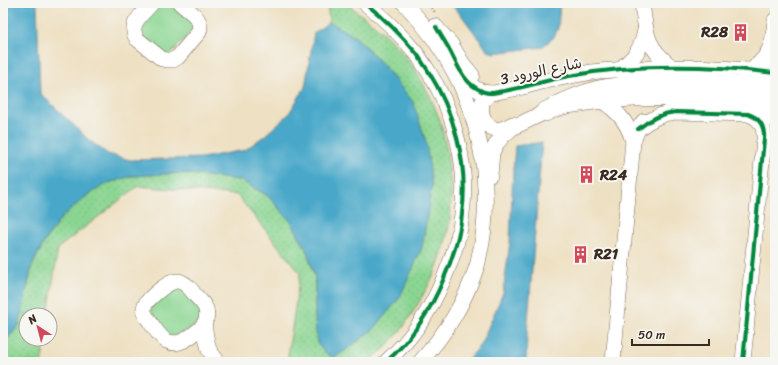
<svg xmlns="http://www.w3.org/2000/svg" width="778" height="365" viewBox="0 0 778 365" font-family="Sriracha,'Playpen Sans Arabic',sans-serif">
<defs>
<pattern id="garden-dots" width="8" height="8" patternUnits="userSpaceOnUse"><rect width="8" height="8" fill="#8bd692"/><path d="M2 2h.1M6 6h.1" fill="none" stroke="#79b87d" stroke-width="1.8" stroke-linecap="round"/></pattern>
</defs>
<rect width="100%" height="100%" fill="#f6f6f2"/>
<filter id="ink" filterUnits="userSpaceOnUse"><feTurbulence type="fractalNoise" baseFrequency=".025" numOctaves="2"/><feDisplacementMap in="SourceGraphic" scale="8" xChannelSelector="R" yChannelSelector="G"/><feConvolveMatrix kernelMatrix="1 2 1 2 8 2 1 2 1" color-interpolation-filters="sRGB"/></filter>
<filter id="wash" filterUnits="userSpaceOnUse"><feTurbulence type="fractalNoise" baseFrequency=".012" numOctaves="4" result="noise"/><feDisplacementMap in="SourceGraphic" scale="16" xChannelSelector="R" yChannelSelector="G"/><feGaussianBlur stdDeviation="0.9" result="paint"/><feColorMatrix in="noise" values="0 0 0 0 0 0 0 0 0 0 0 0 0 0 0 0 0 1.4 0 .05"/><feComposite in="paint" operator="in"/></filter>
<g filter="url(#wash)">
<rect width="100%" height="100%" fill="#eee0c2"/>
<g fill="#8bd692" stroke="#638058">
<path d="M159 3H172L192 21 194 28 169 56 141 35 140 24Z"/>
<path d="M177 285 203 311 200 322 170 340 149 307Z"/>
</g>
<path fill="url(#garden-dots)" stroke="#638058" d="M327 3H346L372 23 398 47 417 72 430 96 440 120 447 151 451 190 450 221 444 247 434 275 418 304 402 329 385 348 368 362H287L300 273 237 195 138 186 58 248 48 315H26V339H44L43 351V362H3V339L9 337 19 325 32 266 44 242 62 217 85 197 108 183 132 176 181 173 240 180 268 196 292 223 307 251 315 277V319L413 102 383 65 357 38 329 22Z"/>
<g fill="#4aa8c9" stroke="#426974">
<path d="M3 3H37L40 93 90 141 108 154 130 160 202 158 245 150 264 136 288 115 305 87 314 33 329 22 357 38 383 65 413 102 426 142 432 185 422 248 400 297 374 329 342 353 333 358 323 351 317 343 315 319V277L307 251 292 223 268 196 240 180 181 173 132 176 108 183 85 197 62 217 44 242 32 266 19 325 9 337 3 339Z"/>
<path d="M450 3H560L558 29 553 38 542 47 494 53 488 51 462 16Z"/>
<path d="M542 142 527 334 526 362H466L481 344 503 293 510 241 513 169 515 146Z"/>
</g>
</g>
<g filter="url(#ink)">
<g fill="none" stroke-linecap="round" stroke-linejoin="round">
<defs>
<g id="minor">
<path d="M152 3C143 14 127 24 137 39L162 59 167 60H173L178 57 199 32C203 18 190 12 180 3"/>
<path d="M365 3C384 18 401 35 417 54 420 58 423 64 427 69 454 111 469 164 462 214 460 236 453 257 444 278 431 310 412 339 386 362"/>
<path d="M404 3C448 49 474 100 483 163 485 171 484 180 485 188 486 208 485 228 481 248 479 254 479 260 477 266 464 304 447 332 420 362"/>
<path d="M642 3C646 34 646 47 672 67"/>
<path d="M435 26 451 44 463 64 472 75"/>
<path d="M754 68C772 53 773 42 775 20"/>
<path d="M460 70C466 82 476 92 490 93 494 93 499 92 502 91 515 89 528 86 541 82 558 78 575 75 592 72 605 70 618 70 632 69 679 66 728 67 775 73"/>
<path d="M619 70C634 58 642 49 645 30"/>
<path d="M491 93C488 95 486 96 484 99 478 109 483 126 495 129 501 131 508 126 513 124"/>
<path d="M602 101C619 112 627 122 633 141"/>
<path d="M638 129C649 120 661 113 676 112L748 114C760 118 765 126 764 139L743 362"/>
<path d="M490 175 492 152 497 143 504 135 512 128 545 112 567 106 594 102 633 99 695 98 726 99 775 104"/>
<path d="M179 281C187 284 190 288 195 295 199 299 204 304 206 309 209 320 203 327 195 333 186 340 176 347 165 340 158 335 153 326 148 319 145 315 143 312 144 308 145 300 166 284 173 282 174 281 178 281 179 281Z"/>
<path d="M204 324 206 337 209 350 218 362"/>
<path d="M613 362 633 141 638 129 644 121"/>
</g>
<g id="major">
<path d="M757 71 775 60"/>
<path d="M757 102 766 109 775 118"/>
<path d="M545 112C562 103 580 95 599 90 617 86 635 85 653 84 694 82 735 85 775 89"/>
</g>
</defs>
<use href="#minor" stroke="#7a6a57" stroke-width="16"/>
<use href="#major" stroke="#7a6a57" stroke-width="20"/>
<path stroke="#7a6a57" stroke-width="2" stroke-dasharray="1 3" stroke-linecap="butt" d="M425 3 436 13"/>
<use href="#minor" stroke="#fff" stroke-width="15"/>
<use href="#major" stroke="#fff" stroke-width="19"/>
<defs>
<g id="cycleway">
<path d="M365 3C384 18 401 35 417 54 420 58 423 64 427 69 454 111 469 164 462 214 460 236 453 257 444 278 431 310 412 339 386 362"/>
<path d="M436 27C440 34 444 40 448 47 457 63 463 83 480 90 483 92 488 93 492 93 496 93 500 91 504 91 526 87 547 80 569 76 635 64 708 65 775 73"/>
<path d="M638 129C649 120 661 113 676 112L748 114C760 118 765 126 764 139L743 362"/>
</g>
</defs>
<use href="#cycleway" stroke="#f6f6f2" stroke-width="6"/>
<use href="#cycleway" stroke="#00873e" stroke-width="4"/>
</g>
</g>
<defs>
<symbol id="building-bare" viewBox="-9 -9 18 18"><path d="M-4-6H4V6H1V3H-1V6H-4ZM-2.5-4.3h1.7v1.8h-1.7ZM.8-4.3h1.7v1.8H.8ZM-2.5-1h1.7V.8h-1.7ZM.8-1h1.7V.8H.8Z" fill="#d1495b" stroke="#f6f6f2" stroke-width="2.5" paint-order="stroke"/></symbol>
</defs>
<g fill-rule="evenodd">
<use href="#building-bare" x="728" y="20" width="25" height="25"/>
<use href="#building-bare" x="574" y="162" width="25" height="25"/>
<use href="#building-bare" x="568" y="242" width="25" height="25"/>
</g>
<g text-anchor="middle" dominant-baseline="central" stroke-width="4" stroke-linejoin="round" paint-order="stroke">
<g font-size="15" font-weight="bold" fill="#3b2a1e" stroke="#f6f6f2" text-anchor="start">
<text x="728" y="32" text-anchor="end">R28</text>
<text x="600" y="175">R24</text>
<text x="594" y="254">R21</text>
</g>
<g font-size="15" fill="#3b2a1e" stroke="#f6f6f2">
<text transform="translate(541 71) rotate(-12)">شارع الورود 3</text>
</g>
</g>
<rect width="778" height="365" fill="none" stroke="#f6f6f2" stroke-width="16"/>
<g transform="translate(38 327) rotate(324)"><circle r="19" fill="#f6f6f2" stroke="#aba49d"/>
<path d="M0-3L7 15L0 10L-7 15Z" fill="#d1495b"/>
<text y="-6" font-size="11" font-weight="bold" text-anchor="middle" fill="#3b2a1e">N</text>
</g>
<path d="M632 339v6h77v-6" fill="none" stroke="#3b2a1e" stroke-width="2"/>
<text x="638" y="339" font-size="12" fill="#3b2a1e" stroke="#f6f6f2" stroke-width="3" paint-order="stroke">50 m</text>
</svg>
